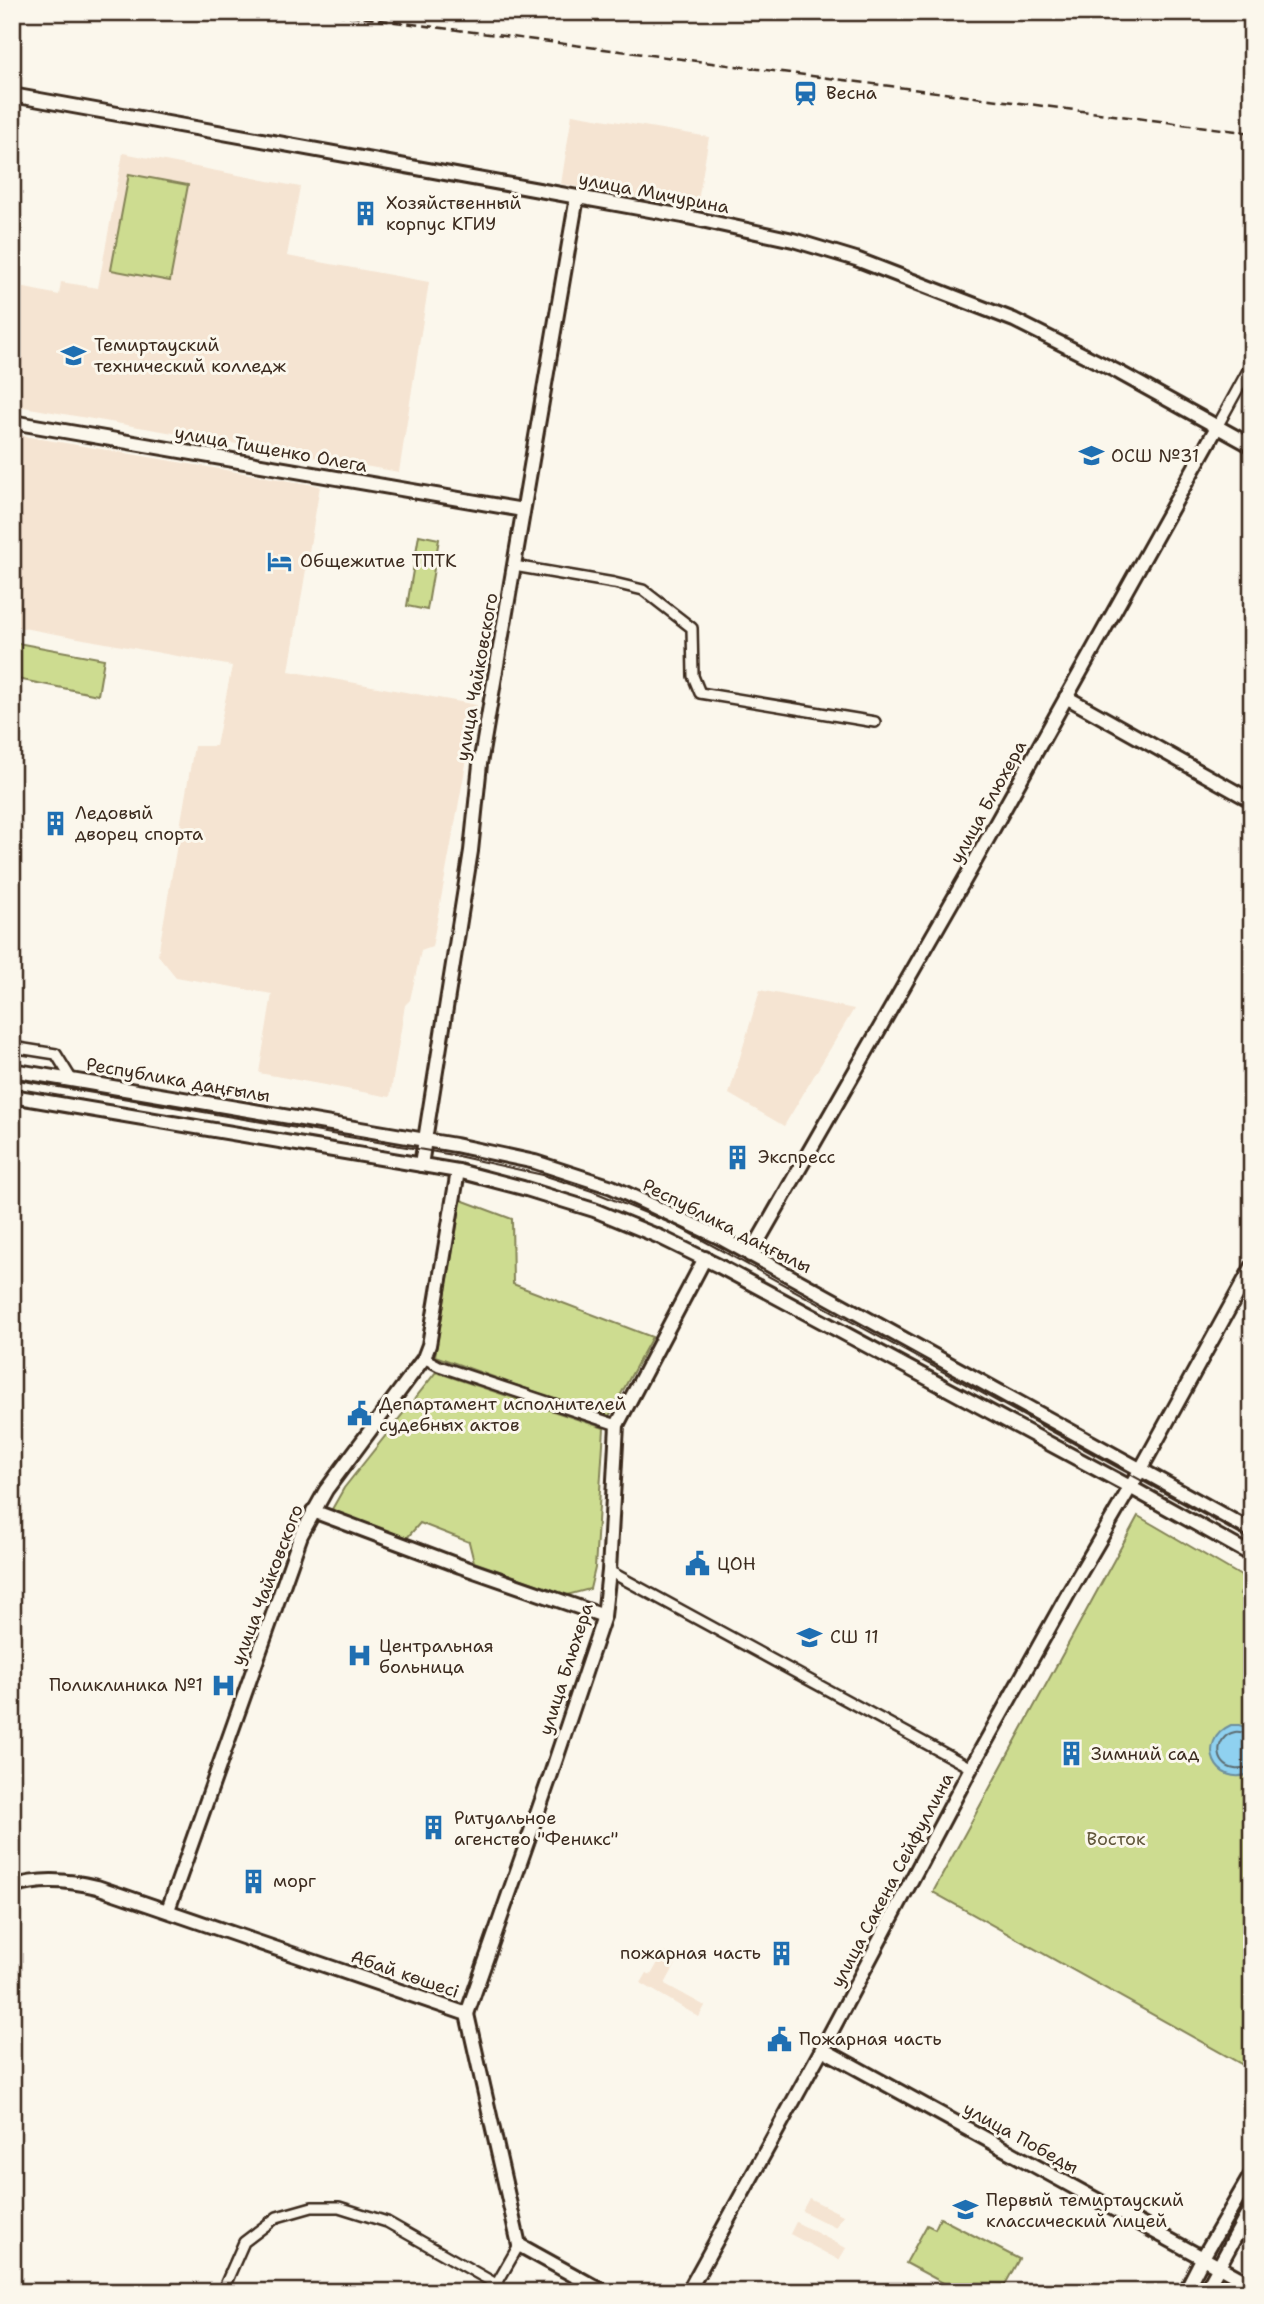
<svg xmlns="http://www.w3.org/2000/svg" width="1264" height="2304" viewBox="0 0 1264 2304" font-family="'Shantell Sans',sans-serif">
<rect width="100%" height="100%" fill="#fbf7ec"/>
<filter id="ink" filterUnits="userSpaceOnUse"><feTurbulence type="fractalNoise" baseFrequency=".0143" numOctaves="2"/><feDisplacementMap in="SourceGraphic" scale="14" xChannelSelector="R" yChannelSelector="G"/><feConvolveMatrix kernelMatrix="1 2 1 2 8 2 1 2 1" color-interpolation-filters="sRGB"/></filter>
<g filter="url(#ink)">
<g fill="#f5e4d2">
<path d="M572 114 709 137 697 207 561 184Z"/>
<path d="M123 153 300 187 287 256 429 282 399 472 12 405V330L20 287 59 295 61 282 98 288Z"/>
<path d="M12 434 320 486 289 671 477 705 432 947 421 951 410 1000 405 1005 390 1097 259 1073 272 994 176 977 158 955 194 746H216L232 666 12 626Z"/>
<path d="M760 990 854 1009 784 1126 729 1094Z"/>
<path d="M664 1952 678 1960 665 1984 705 2006 699 2017 641 1983 647 1973 651 1975Z"/>
<path d="M809 2198 843 2215 836 2228 802 2211Z"/>
<path d="M796 2222 846 2248 839 2260 790 2234Z"/>
</g>
<g fill="#cddc90" stroke="#848357" stroke-width="2">
<path d="M129 174 188 185 170 281 111 270Z"/>
<path d="M419 535 439 539 427 610 407 606Z"/>
<path d="M12 642 104 659 98 695 12 678Z"/>
<path d="M461 1200 512 1219 513 1284 652 1337 608 1418 435 1356Z"/>
<path d="M436 1372 604 1428 595 1568 590 1589 567 1595 474 1562 469 1542 420 1523 406 1539 331 1511 344 1488Z"/>
<path d="M1138 1516 1248 1580 1240 1594 1252 1601V2070L933 1892Z"/>
<path d="M940 2218 1019 2259 1001 2292H960L906 2263 927 2225 935 2229Z"/>
</g>
<path fill="#8fd1f0" stroke="#6d8e9c" stroke-width="2" d="M1231 1725H1239L1252 1729V1773C1215 1789 1195 1741 1231 1725Z"/>
<g fill="none" stroke-linecap="round" stroke-linejoin="round">
<path stroke="#5d6d72" stroke-width="2" d="M1252 1734C1246 1734 1240 1731 1235 1732 1214 1736 1214 1766 1235 1769 1240 1770 1246 1768 1252 1767"/>
<defs>
<g id="street">
<path d="M1217 427 1252 363"/>
<path d="M514 566 614 583 643 590 692 628 693 676 700 693 875 722"/>
<path d="M12 1047 56 1054 72 1080"/>
<path d="M424 1358 439 1366 617 1425"/>
<path d="M609 1571 971 1768"/>
<path d="M222 2292 244 2242 277 2217 312 2207H339L387 2222 496 2284"/>
<path d="M492 2292 519 2245"/>
</g>
<g id="secondary">
<path d="M12 95 683 216 793 240 856 259 1014 320 1120 373 1252 446"/>
<path d="M12 422 523 510"/>
<path d="M1066 697 1252 801"/>
<path d="M12 1070 455 1145 535 1162 612 1187 719 1237 1252 1531"/>
<path d="M12 1096 458 1171 523 1188 594 1210 660 1237 719 1266 1130 1487 1252 1555"/>
<path d="M421 1165 471 851 480 764 577 197"/>
<path d="M750 1255 969 872 1217 427"/>
<path d="M313 1511 460 1566 604 1616"/>
<path d="M12 1887C39 1878 69 1880 97 1887L467 2014 519 2245 604 2292"/>
<path d="M168 1910 301 1535 326 1490 424 1358 429 1345 458 1171"/>
<path d="M467 2014 551 1774 604 1616 609 1571 617 1425 705 1258"/>
<path d="M822 2049 1252 2285"/>
<path d="M688 2292 822 2049 971 1768 1068 1594 1141 1469 1252 1267"/>
<path d="M1185 2292 1202 2259 1252 2173"/>
<path d="M1205 2292 1252 2206"/>
</g>
</defs>
<use href="#street" stroke="#3b2a1e" stroke-width="14"/>
<use href="#secondary" stroke="#3b2a1e" stroke-width="18"/>
<use href="#street" stroke="#fbf7ec" stroke-width="9"/>
<use href="#secondary" stroke="#fbf7ec" stroke-width="12"/>
<path stroke="#3b2a1e" stroke-width="2" d="M12 1079 453 1155 543 1175 592 1191 675 1225 1252 1541"/>
<path stroke="#3b2a1e" stroke-width="2.5" stroke-dasharray="10 5" stroke-linecap="butt" d="M319 12 1252 133"/>
</g>
</g>
<defs>
<symbol id="station-bare" viewBox="-9 -9 18 18"><path d="M-3-6H3Q5-6 5-4V2Q5 4 3 4L4.5 6H3L1.5 4h-3L-3 6H-4.5L-3 4Q-5 4-5 2V-4Q-5-6-3-6ZM-3.5-4v3h7v-3ZM-3.5 1v1.5H-2V1ZM2 1v1.5H3.5V1Z" fill="#1f6fb2" stroke="#fbf7ec" stroke-width="2.5" paint-order="stroke"/></symbol>
<symbol id="building-bare" viewBox="-9 -9 18 18"><path d="M-4-6H4V6H1V3H-1V6H-4ZM-2.5-4.3h1.7v1.8h-1.7ZM.8-4.3h1.7v1.8H.8ZM-2.5-1h1.7V.8h-1.7ZM.8-1h1.7V.8H.8Z" fill="#1f6fb2" stroke="#fbf7ec" stroke-width="2.5" paint-order="stroke"/></symbol>
<symbol id="university-bare" viewBox="-9 -9 18 18"><path d="M0-5L7-2L0 1L-7-2ZM-4 1L0 2.5L4 1V4Q0 6-4 4Z" fill="#1f6fb2" stroke="#fbf7ec" stroke-width="2.5" paint-order="stroke"/></symbol>
<symbol id="school-bare" viewBox="-9 -9 18 18"><path d="M0-5L7-2L0 1L-7-2ZM-4 1L0 2.5L4 1V4Q0 6-4 4Z" fill="#1f6fb2" stroke="#fbf7ec" stroke-width="2.5" paint-order="stroke"/></symbol>
<symbol id="hotel-bare" viewBox="-9 -9 18 18"><path d="M-6-4.5h1.5V1H6V5H4.5V3h-9V5H-6ZM-4 0a1.8 1.8 0 1 1 3.6 0ZM.5 0V-2.5h3Q6-2.5 6 0Z" fill="#1f6fb2" stroke="#fbf7ec" stroke-width="2.5" paint-order="stroke"/></symbol>
<symbol id="civic-bare" viewBox="-9 -9 18 18"><path d="M-.6-6.5H3V-4.5H.6V-3L4-1V1h2V6H-6V1h2V-1L-.6-3ZM-1.2 2.5V6h2.4V2.5Z" fill="#1f6fb2" stroke="#fbf7ec" stroke-width="2.5" paint-order="stroke"/></symbol>
<symbol id="hospital-bare" viewBox="-9 -9 18 18"><path d="M-5-5h3v3.5h4V-5h3V5h-3V1.5h-4V5h-3Z" fill="#1f6fb2" stroke="#fbf7ec" stroke-width="2.5" paint-order="stroke"/></symbol>
</defs>
<g fill-rule="evenodd">
<use href="#station-bare" x="788" y="76" width="35" height="35"/>
<use href="#building-bare" x="348" y="196" width="35" height="35"/>
<use href="#university-bare" x="56" y="338" width="35" height="35"/>
<use href="#school-bare" x="1074" y="438" width="35" height="35"/>
<use href="#hotel-bare" x="262" y="544" width="35" height="35"/>
<use href="#building-bare" x="38" y="806" width="35" height="35"/>
<use href="#building-bare" x="720" y="1140" width="35" height="35"/>
<use href="#civic-bare" x="342" y="1396" width="35" height="35"/>
<use href="#civic-bare" x="680" y="1546" width="35" height="35"/>
<use href="#school-bare" x="792" y="1620" width="35" height="35"/>
<use href="#hospital-bare" x="342" y="1638" width="35" height="35"/>
<use href="#hospital-bare" x="206" y="1668" width="35" height="35"/>
<use href="#building-bare" x="1054" y="1736" width="35" height="35"/>
<use href="#building-bare" x="416" y="1810" width="35" height="35"/>
<use href="#building-bare" x="236" y="1864" width="35" height="35"/>
<use href="#building-bare" x="764" y="1936" width="35" height="35"/>
<use href="#civic-bare" x="762" y="2022" width="35" height="35"/>
<use href="#school-bare" x="948" y="2192" width="35" height="35"/>
</g>
<g text-anchor="middle" dominant-baseline="central" stroke-width="6" stroke-linejoin="round" paint-order="stroke">
<g font-size="18" fill="#3b2a1e" stroke="#fbf7ec" text-anchor="start">
<text x="826" y="93">Весна</text>
<text x="386" y="203">Хозяйственный<tspan x="386" dy="21">корпус КГИУ</tspan></text>
<text x="94" y="345">Темиртауский<tspan x="94" dy="21">технический колледж</tspan></text>
<text x="1111" y="456">ОСШ №31</text>
<text x="300" y="561">Общежитие ТПТК</text>
<text x="75" y="813">Ледовый<tspan x="75" dy="21">дворец спорта</tspan></text>
<text x="758" y="1157">Экспресс</text>
<text x="379" y="1404">Департамент исполнителей<tspan x="379" dy="21">судебных актов</tspan></text>
<text x="717" y="1564">ЦОН</text>
<text x="830" y="1637">СШ 11</text>
<text x="379" y="1646">Центральная<tspan x="379" dy="21">больница</tspan></text>
<text x="203" y="1685" text-anchor="end">Поликлиника №1</text>
<text x="1091" y="1754">Зимний сад</text>
<text x="454" y="1818">Ритуальное<tspan x="454" dy="21">агенство "Феникс"</tspan></text>
<text x="273" y="1881">морг</text>
<text x="761" y="1953" text-anchor="end">пожарная часть</text>
<text x="799" y="2039">Пожарная часть</text>
<text x="986" y="2200">Первый темиртауский<tspan x="986" dy="21">классический лицей</tspan></text>
</g>
<g font-size="18" fill="#3b2a1e" stroke="#fbf7ec">
<text transform="translate(654 193) rotate(11)">улица Мичурина</text>
<text transform="translate(271 449) rotate(10)">улица Тищенко Олега</text>
<text transform="translate(477 677) rotate(-80)">улица Чайковского</text>
<text transform="translate(988 802) rotate(-61)">улица Блюхера</text>
<text transform="translate(178 1080) rotate(10)">Республика даңғылы</text>
<text transform="translate(727 1226) rotate(27)">Республика даңғылы</text>
<text transform="translate(267 1585) rotate(-69)">улица Чайковского</text>
<text transform="translate(566 1669) rotate(-72)">улица Блюхера</text>
<text transform="translate(892 1880) rotate(-62)">улица Сакена Сейфуллина</text>
<text transform="translate(405 1974) rotate(19)">Абай көшесі</text>
<text transform="translate(1021 2138) rotate(29)">улица Победы</text>
</g>
<g font-size="18" fill="#60563a" stroke="#fbf7ec">
<text x="1116" y="1839">Восток</text>
</g>
</g>
<rect width="1264" height="2304" fill="none" stroke="#fbf7ec" stroke-width="42"/>
<rect x="21" y="21" width="1222" height="2262" fill="none" stroke="#3b2a1e" stroke-width="2.5" filter="url(#ink)"/>
</svg>
